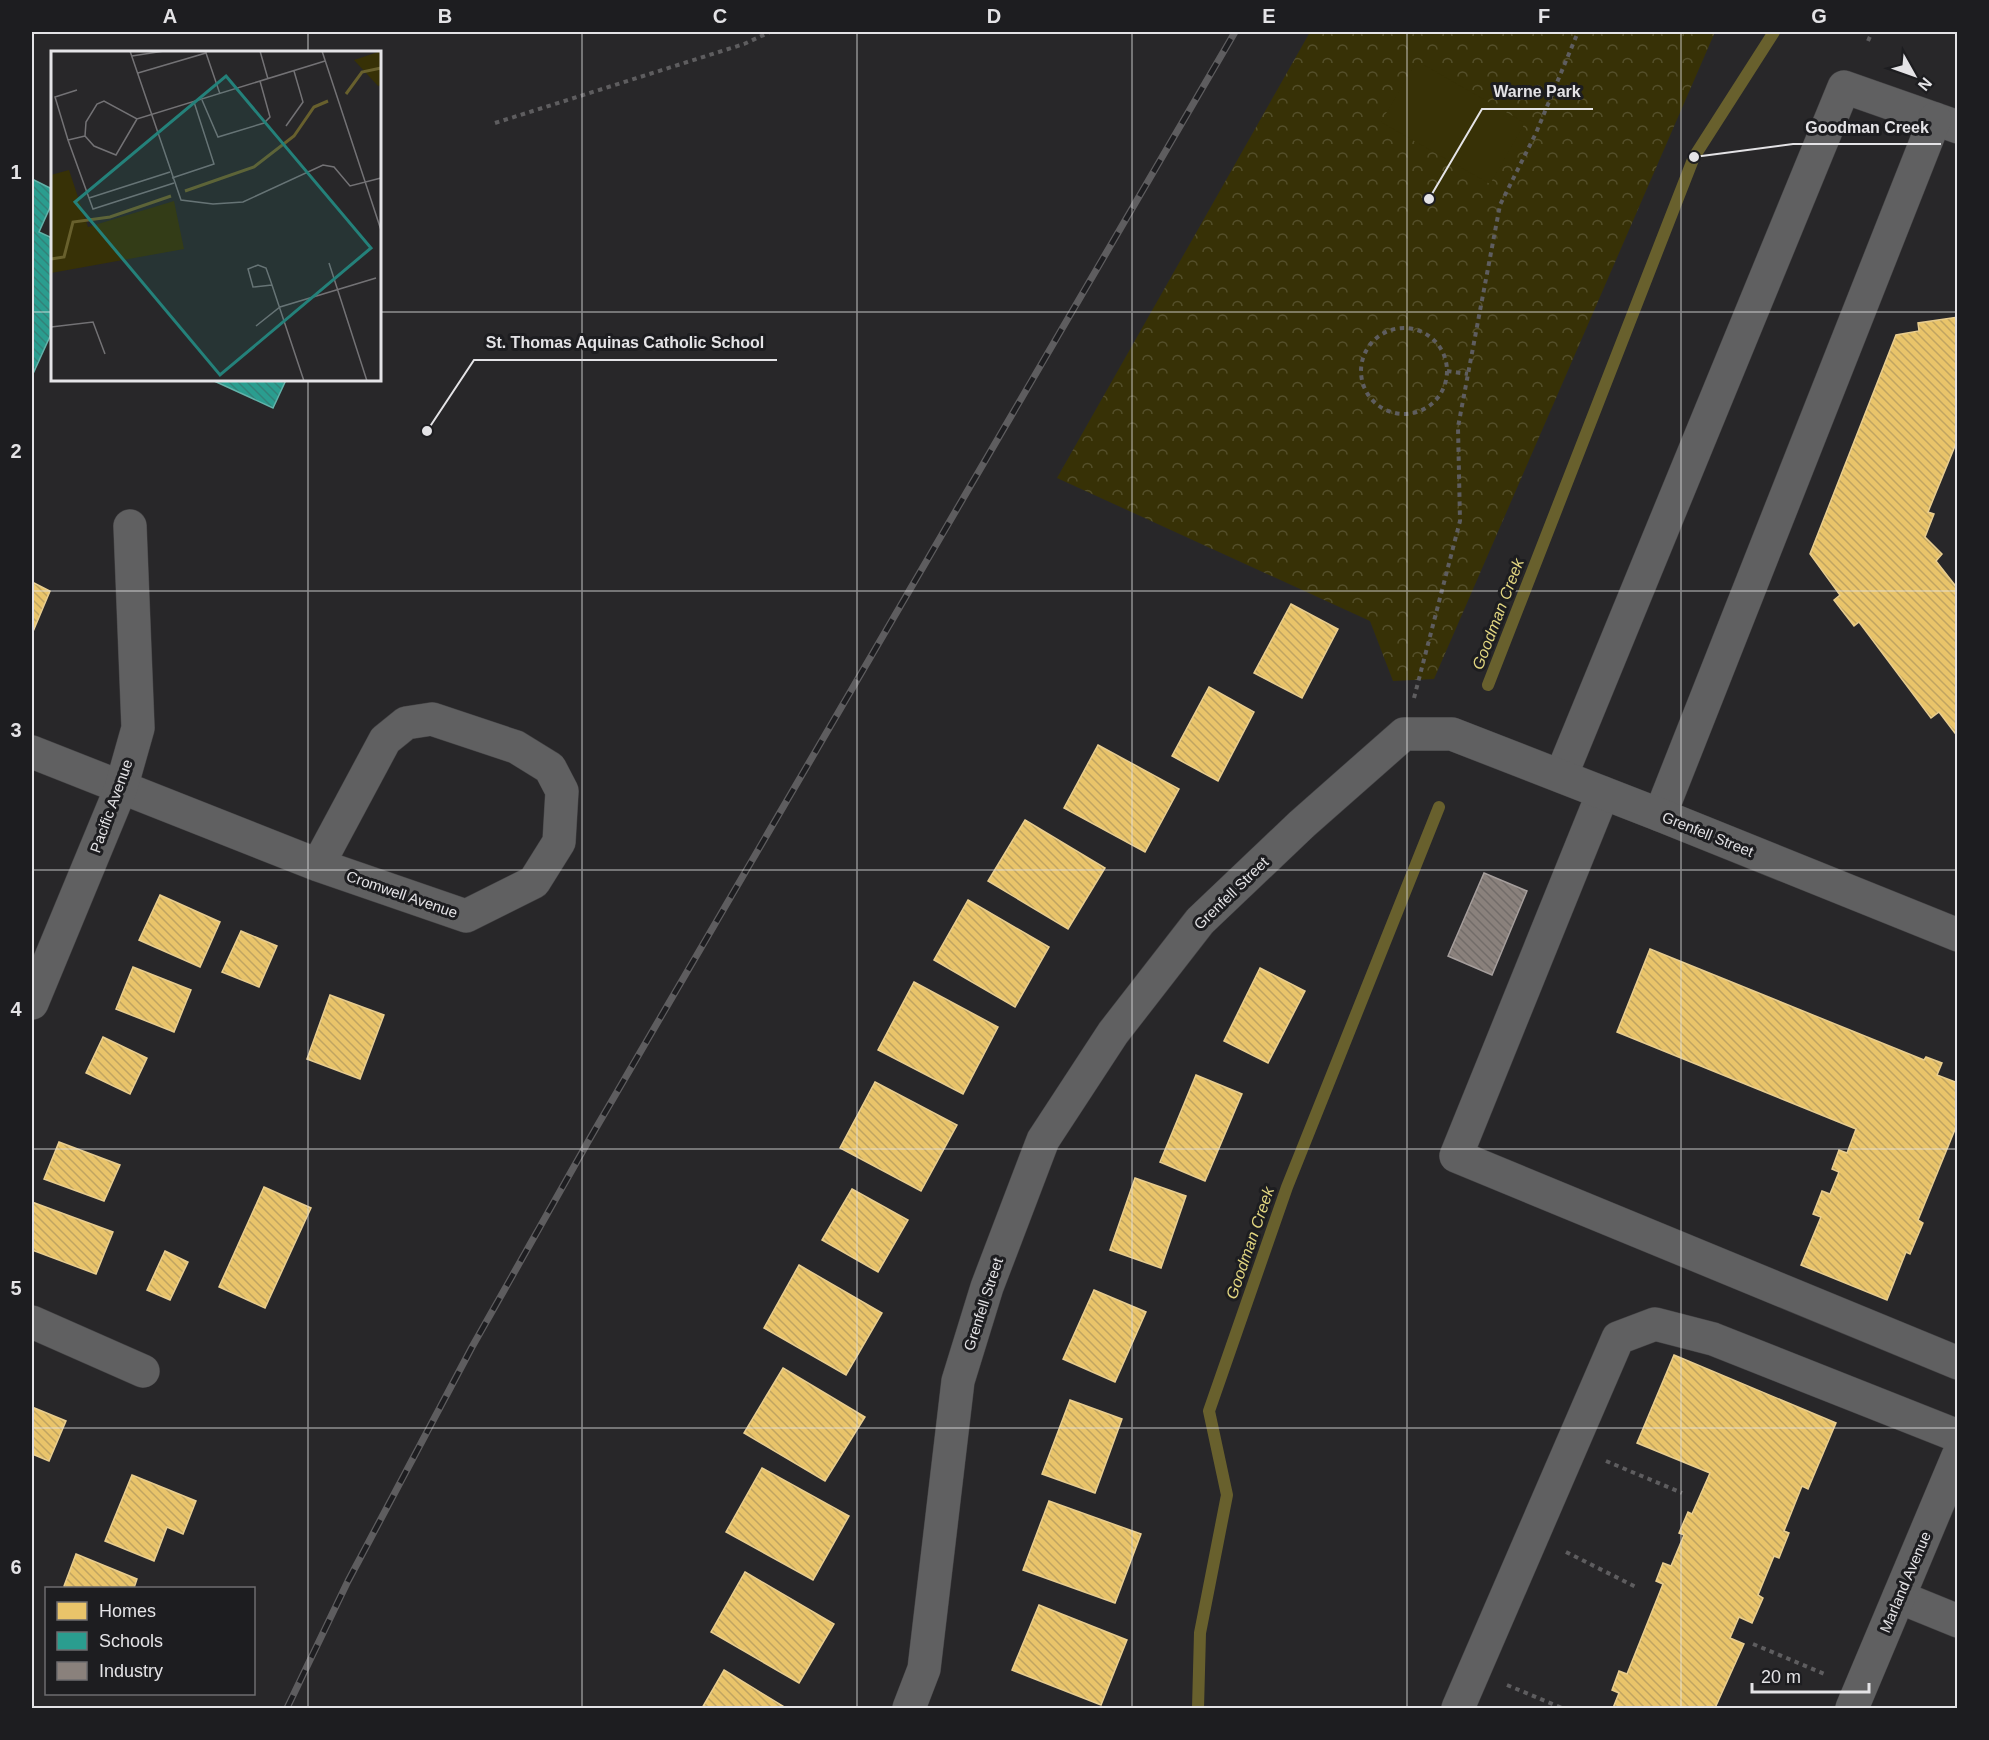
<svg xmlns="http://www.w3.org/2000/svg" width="1989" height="1740" viewBox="0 0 1989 1740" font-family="Helvetica,sans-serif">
<defs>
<pattern id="park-crowns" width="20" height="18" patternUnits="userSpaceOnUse" patternTransform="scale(1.5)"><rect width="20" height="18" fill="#373106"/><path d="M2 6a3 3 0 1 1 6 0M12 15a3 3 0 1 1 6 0" fill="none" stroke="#544f2a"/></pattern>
<pattern id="homes-back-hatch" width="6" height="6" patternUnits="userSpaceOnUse" patternTransform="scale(1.5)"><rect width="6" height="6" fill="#e9c46a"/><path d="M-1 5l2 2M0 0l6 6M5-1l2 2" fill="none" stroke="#c0a461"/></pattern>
<pattern id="schools-back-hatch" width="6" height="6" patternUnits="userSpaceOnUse" patternTransform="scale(1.5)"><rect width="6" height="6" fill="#2a9d8f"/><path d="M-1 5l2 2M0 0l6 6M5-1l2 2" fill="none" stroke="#328279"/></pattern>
<pattern id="industry-back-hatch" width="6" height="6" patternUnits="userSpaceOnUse" patternTransform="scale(1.5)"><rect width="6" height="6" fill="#8a817c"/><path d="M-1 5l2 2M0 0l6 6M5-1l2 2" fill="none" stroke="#726c69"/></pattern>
</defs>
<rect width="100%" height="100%" fill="#282729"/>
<path fill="url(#park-crowns)" d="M1310 32H1715L1434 679 1393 681 1370 621 1057 478Z"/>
<path fill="#373106" d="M1417 61 1525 123 1490 184 1381 122Z"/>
<g fill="url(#homes-back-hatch)" stroke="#e8cd8f" stroke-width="1.5">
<path d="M1958 317V447L1955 446 1928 512 1934 514 1925 537 1942 554 1936 561 1958 589V737L1939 712 1931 718 1859 622 1854 626 1834 600 1840 595 1810 554 1896 335 1919 331 1918 323Z"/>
<path d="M32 582 50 591 32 634Z"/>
<path d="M1291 604 1338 629 1302 698 1254 673Z"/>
<path d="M1209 687 1254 712 1218 781 1172 756Z"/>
<path d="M1098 745 1179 789 1145 852 1064 808Z"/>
<path d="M1025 820 1105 868 1068 929 988 881Z"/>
<path d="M160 895 220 922 200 967 139 940Z"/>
<path d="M968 900 1049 947 1015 1007 934 960Z"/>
<path d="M241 931 277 946 259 987 222 972Z"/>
<path d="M1650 949 1924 1060 1926 1057 1942 1063 1937 1075 1958 1083V1122L1918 1220 1923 1223 1910 1254 1906 1252 1887 1300 1801 1265 1821 1217 1813 1214 1822 1191 1830 1194 1839 1172 1832 1169 1839 1150 1847 1153 1856 1129 1617 1032Z"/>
<path d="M133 967 191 990 174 1032 116 1009Z"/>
<path d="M1260 968 1305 991 1268 1063 1224 1041Z"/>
<path d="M914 982 998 1027 963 1094 878 1050Z"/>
<path d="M330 995 384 1015 360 1079 307 1059Z"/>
<path d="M103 1037 147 1058 130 1094 86 1073Z"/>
<path d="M1196 1075 1242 1094 1205 1181 1160 1162Z"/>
<path d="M875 1082 957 1125 921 1191 840 1148Z"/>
<path d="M59 1142 120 1165 104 1201 44 1179Z"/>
<path d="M1135 1178 1186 1196 1161 1268 1110 1250Z"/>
<path d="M264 1187 311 1208 265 1308 219 1287Z"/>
<path d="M852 1189 908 1220 878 1272 822 1240Z"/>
<path d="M32 1202 113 1232 96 1274 32 1250Z"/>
<path d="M165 1251 188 1262 170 1300 147 1290Z"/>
<path d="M799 1265 882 1313 846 1375 764 1328Z"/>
<path d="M1094 1290 1146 1312 1115 1382 1063 1359Z"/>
<path d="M1674 1355 1836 1423 1808 1489 1802 1486 1784 1531 1789 1533 1779 1558 1774 1556 1758 1595 1763 1598 1752 1623 1739 1617 1730 1638 1744 1644 1715 1708H1613L1619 1693 1612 1690 1619 1671 1627 1674 1663 1584 1656 1581 1663 1563 1671 1566 1684 1535 1679 1533 1688 1512 1692 1514 1710 1473 1637 1443Z"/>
<path d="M783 1368 865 1417 825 1481 744 1433Z"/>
<path d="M1070 1400 1122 1419 1095 1493 1042 1474Z"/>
<path d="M32 1407 66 1421 49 1461 32 1454Z"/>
<path d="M762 1468 849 1516 813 1580 726 1532Z"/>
<path d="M132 1475 196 1501 183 1534 167 1527 154 1561 105 1541Z"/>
<path d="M1049 1501 1141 1534 1115 1603 1023 1570Z"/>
<path d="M76 1554 137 1579 134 1588H69L64 1586Z"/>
<path d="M745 1572 834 1624 799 1683 711 1632Z"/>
<path d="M1039 1605 1127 1640 1101 1705 1012 1670Z"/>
<path d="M724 1670 786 1708H702Z"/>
</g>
<g fill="url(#schools-back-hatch)" stroke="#62b2a9" stroke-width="1.5">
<path d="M32 179 52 189V203L39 232 52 238V332L32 376Z"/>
<path d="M212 380H286L273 408Z"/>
</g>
<path fill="url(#industry-back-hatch)" stroke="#a59e9c" stroke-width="1.5" d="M1484 873 1527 891 1492 975 1448 956Z"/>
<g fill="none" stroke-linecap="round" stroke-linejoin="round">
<g stroke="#68602d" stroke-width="12">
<path d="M1488 685 1694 157 1774 32"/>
<path d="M1198 1708 1200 1633 1227 1495 1209 1411 1287 1187 1439 807"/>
</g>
<defs>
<g id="minor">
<path d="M32 752 318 865 466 916 534 882 559 842 562 791 550 768 516 747 432 719 406 723 385 740 318 865"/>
<path d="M1561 776 1844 87 1958 127"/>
<path d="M1603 793 1456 1156 1958 1363"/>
<path d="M1660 815 1935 119"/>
<path d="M32 1003 121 788 138 728 130 526"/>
<path d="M32 1322 143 1371"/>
<path d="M1899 1597 1958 1621"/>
<path d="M909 1708 924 1669 958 1381 987 1287 1043 1140 1113 1033 1200 921 1302 824 1404 734H1452L1660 815 1958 935"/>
<path d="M1458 1708 1618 1338 1655 1324 1713 1339 1958 1436"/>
<path d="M1852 1708 1958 1456"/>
</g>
</defs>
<use href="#minor" stroke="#434244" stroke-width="34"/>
<g stroke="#5e5d5f" stroke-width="4" stroke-dasharray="4.5 4.5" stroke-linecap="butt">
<path d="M1868 41 1872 32"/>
<path d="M495 123 744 44 770 32"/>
<circle cx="1404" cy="371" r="43"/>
<path d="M1447 371 1468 374"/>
<path d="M1414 698 1460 521 1458 427 1500 205 1536 133 1578 32"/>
<path d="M1606 1461 1682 1493"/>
<path d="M1566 1552 1638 1588"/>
<path d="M1753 1644 1827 1675"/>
<path d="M1507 1685 1562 1708"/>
</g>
<use href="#minor" stroke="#606061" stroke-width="33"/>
<defs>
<path id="rail" d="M287 1708 348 1581 472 1347 589 1140 1235 32"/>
</defs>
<use href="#rail" stroke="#5e5d5f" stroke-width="7"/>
<use href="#rail" stroke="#1d1d20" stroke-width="4.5" stroke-dasharray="14" stroke-linecap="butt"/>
</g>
<path fill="none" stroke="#e4e3e6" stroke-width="1.5" stroke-opacity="0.55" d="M308 32V52M582 32V1708M857 32V1708M1132 32V1708M1407 32V1708M1681 32V1708M32 312H52M380 312H1958M308 380V1708M32 591H1958M32 870H1958M32 1149H1958M32 1428H1958"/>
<g text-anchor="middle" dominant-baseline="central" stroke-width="6" stroke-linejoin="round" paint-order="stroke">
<g font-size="15" fill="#e4e3e6" stroke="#1d1d20">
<text transform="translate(111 806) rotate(-70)">Pacific Avenue</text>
<text transform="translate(1708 834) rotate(22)">Grenfell Street</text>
<text transform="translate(1231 893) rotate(-44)">Grenfell Street</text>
<text transform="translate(402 894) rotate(19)">Cromwell Avenue</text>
<text transform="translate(983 1304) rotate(-72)">Grenfell Street</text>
<text transform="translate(1905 1582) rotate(-67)">Marland Avenue</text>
</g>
<g font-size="16" font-style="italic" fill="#e2d680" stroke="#1d1d20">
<text transform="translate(1498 614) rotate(-69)">Goodman Creek</text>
<text transform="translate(1250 1243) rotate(-71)">Goodman Creek</text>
</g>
</g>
<g transform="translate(51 51)">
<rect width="330" height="330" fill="#282729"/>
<path d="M330 0V34L327 35 303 9Z" fill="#373106"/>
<path d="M18 119 37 176 123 150 133 198 0 222V124Z" fill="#373106"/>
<path fill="none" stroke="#68602d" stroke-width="3" d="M295 43 311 21 330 17M134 140 203 116 243 85 263 56 277 50M0 208 13 206 22 171 59 166 120 145"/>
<path fill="none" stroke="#737275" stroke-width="1.5" d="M79 0 130 149 162 153 192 151 272 114 283 116 299 135 330 127M209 0 217 28M271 0 330 179M81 5 113 0M87 22 155 2 169 43M151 49 167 86 213 72 219 66 209 30M86 68 65 104 43 95 34 85 35 71 46 53 53 50 86 68 274 10M235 75 252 51 243 20M34 85 17 89 42 158 123 132M17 89 4 46 26 39M121 127 163 113 143 51M38 147 119 121M278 212 316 330M221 234 202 236 197 218 207 214 215 217 221 234 253 330M205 275 229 256 325 227M0 276 42 271 54 303"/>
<path fill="#24817a" fill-opacity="0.15" stroke="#24817a" stroke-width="3" d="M175 25 320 197 169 324 24 151Z"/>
<rect width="330" height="330" fill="none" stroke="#e4e3e6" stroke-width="3"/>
</g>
<path fill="none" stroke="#e4e3e6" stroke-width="2" d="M1429 199L1482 109H1593M1694 157L1793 144H1941M427 431L474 360H777"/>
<g fill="#e4e3e6" stroke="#1d1d20" stroke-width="2">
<circle cx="1429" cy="199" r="6"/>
<circle cx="1694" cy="157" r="6"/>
<circle cx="427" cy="431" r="6"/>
</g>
<g font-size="16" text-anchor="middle" font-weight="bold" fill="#e4e3e6" stroke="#1d1d20" stroke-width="6" stroke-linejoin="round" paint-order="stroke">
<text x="1537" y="97">Warne Park</text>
<text x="1867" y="133">Goodman Creek</text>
<text x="625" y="348">St. Thomas Aquinas Catholic School</text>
</g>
<rect width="1989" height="1740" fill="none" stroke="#1d1d20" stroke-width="66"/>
<rect x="45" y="1587" width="210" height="108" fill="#1d1d20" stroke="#6d6c6f" stroke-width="1.5"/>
<rect x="57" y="1602" width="30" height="18" fill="#e9c46a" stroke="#6d6c6f" stroke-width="1.5"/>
<text x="99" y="1617" font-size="18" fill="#e4e3e6">Homes</text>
<rect x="57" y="1632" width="30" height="18" fill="#2a9d8f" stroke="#6d6c6f" stroke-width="1.5"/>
<text x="99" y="1647" font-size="18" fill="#e4e3e6">Schools</text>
<rect x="57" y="1662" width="30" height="18" fill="#8a817c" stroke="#6d6c6f" stroke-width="1.5"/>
<text x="99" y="1677" font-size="18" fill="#e4e3e6">Industry</text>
<g transform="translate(1914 75) rotate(130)" stroke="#1d1d20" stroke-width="4.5" paint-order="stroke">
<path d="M0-4.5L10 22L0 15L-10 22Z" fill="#e4e3e6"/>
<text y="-9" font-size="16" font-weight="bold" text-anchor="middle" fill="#e4e3e6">N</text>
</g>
<path d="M1752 1683v9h117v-9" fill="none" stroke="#e4e3e6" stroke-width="3"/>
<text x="1761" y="1683" font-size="18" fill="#e4e3e6" stroke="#1d1d20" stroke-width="4.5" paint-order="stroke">20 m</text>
<rect x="33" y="33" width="1923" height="1674" fill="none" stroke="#e4e3e6" stroke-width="2"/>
<g font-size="20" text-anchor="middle" font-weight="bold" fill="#e4e3e6">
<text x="170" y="23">A</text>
<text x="445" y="23">B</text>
<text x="720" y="23">C</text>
<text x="994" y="23">D</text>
<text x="1269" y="23">E</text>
<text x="1544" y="23">F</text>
<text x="1819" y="23">G</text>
<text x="16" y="179">1</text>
<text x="16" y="458">2</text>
<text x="16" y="737">3</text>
<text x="16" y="1016">4</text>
<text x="16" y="1295">5</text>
<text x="16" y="1574">6</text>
</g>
</svg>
